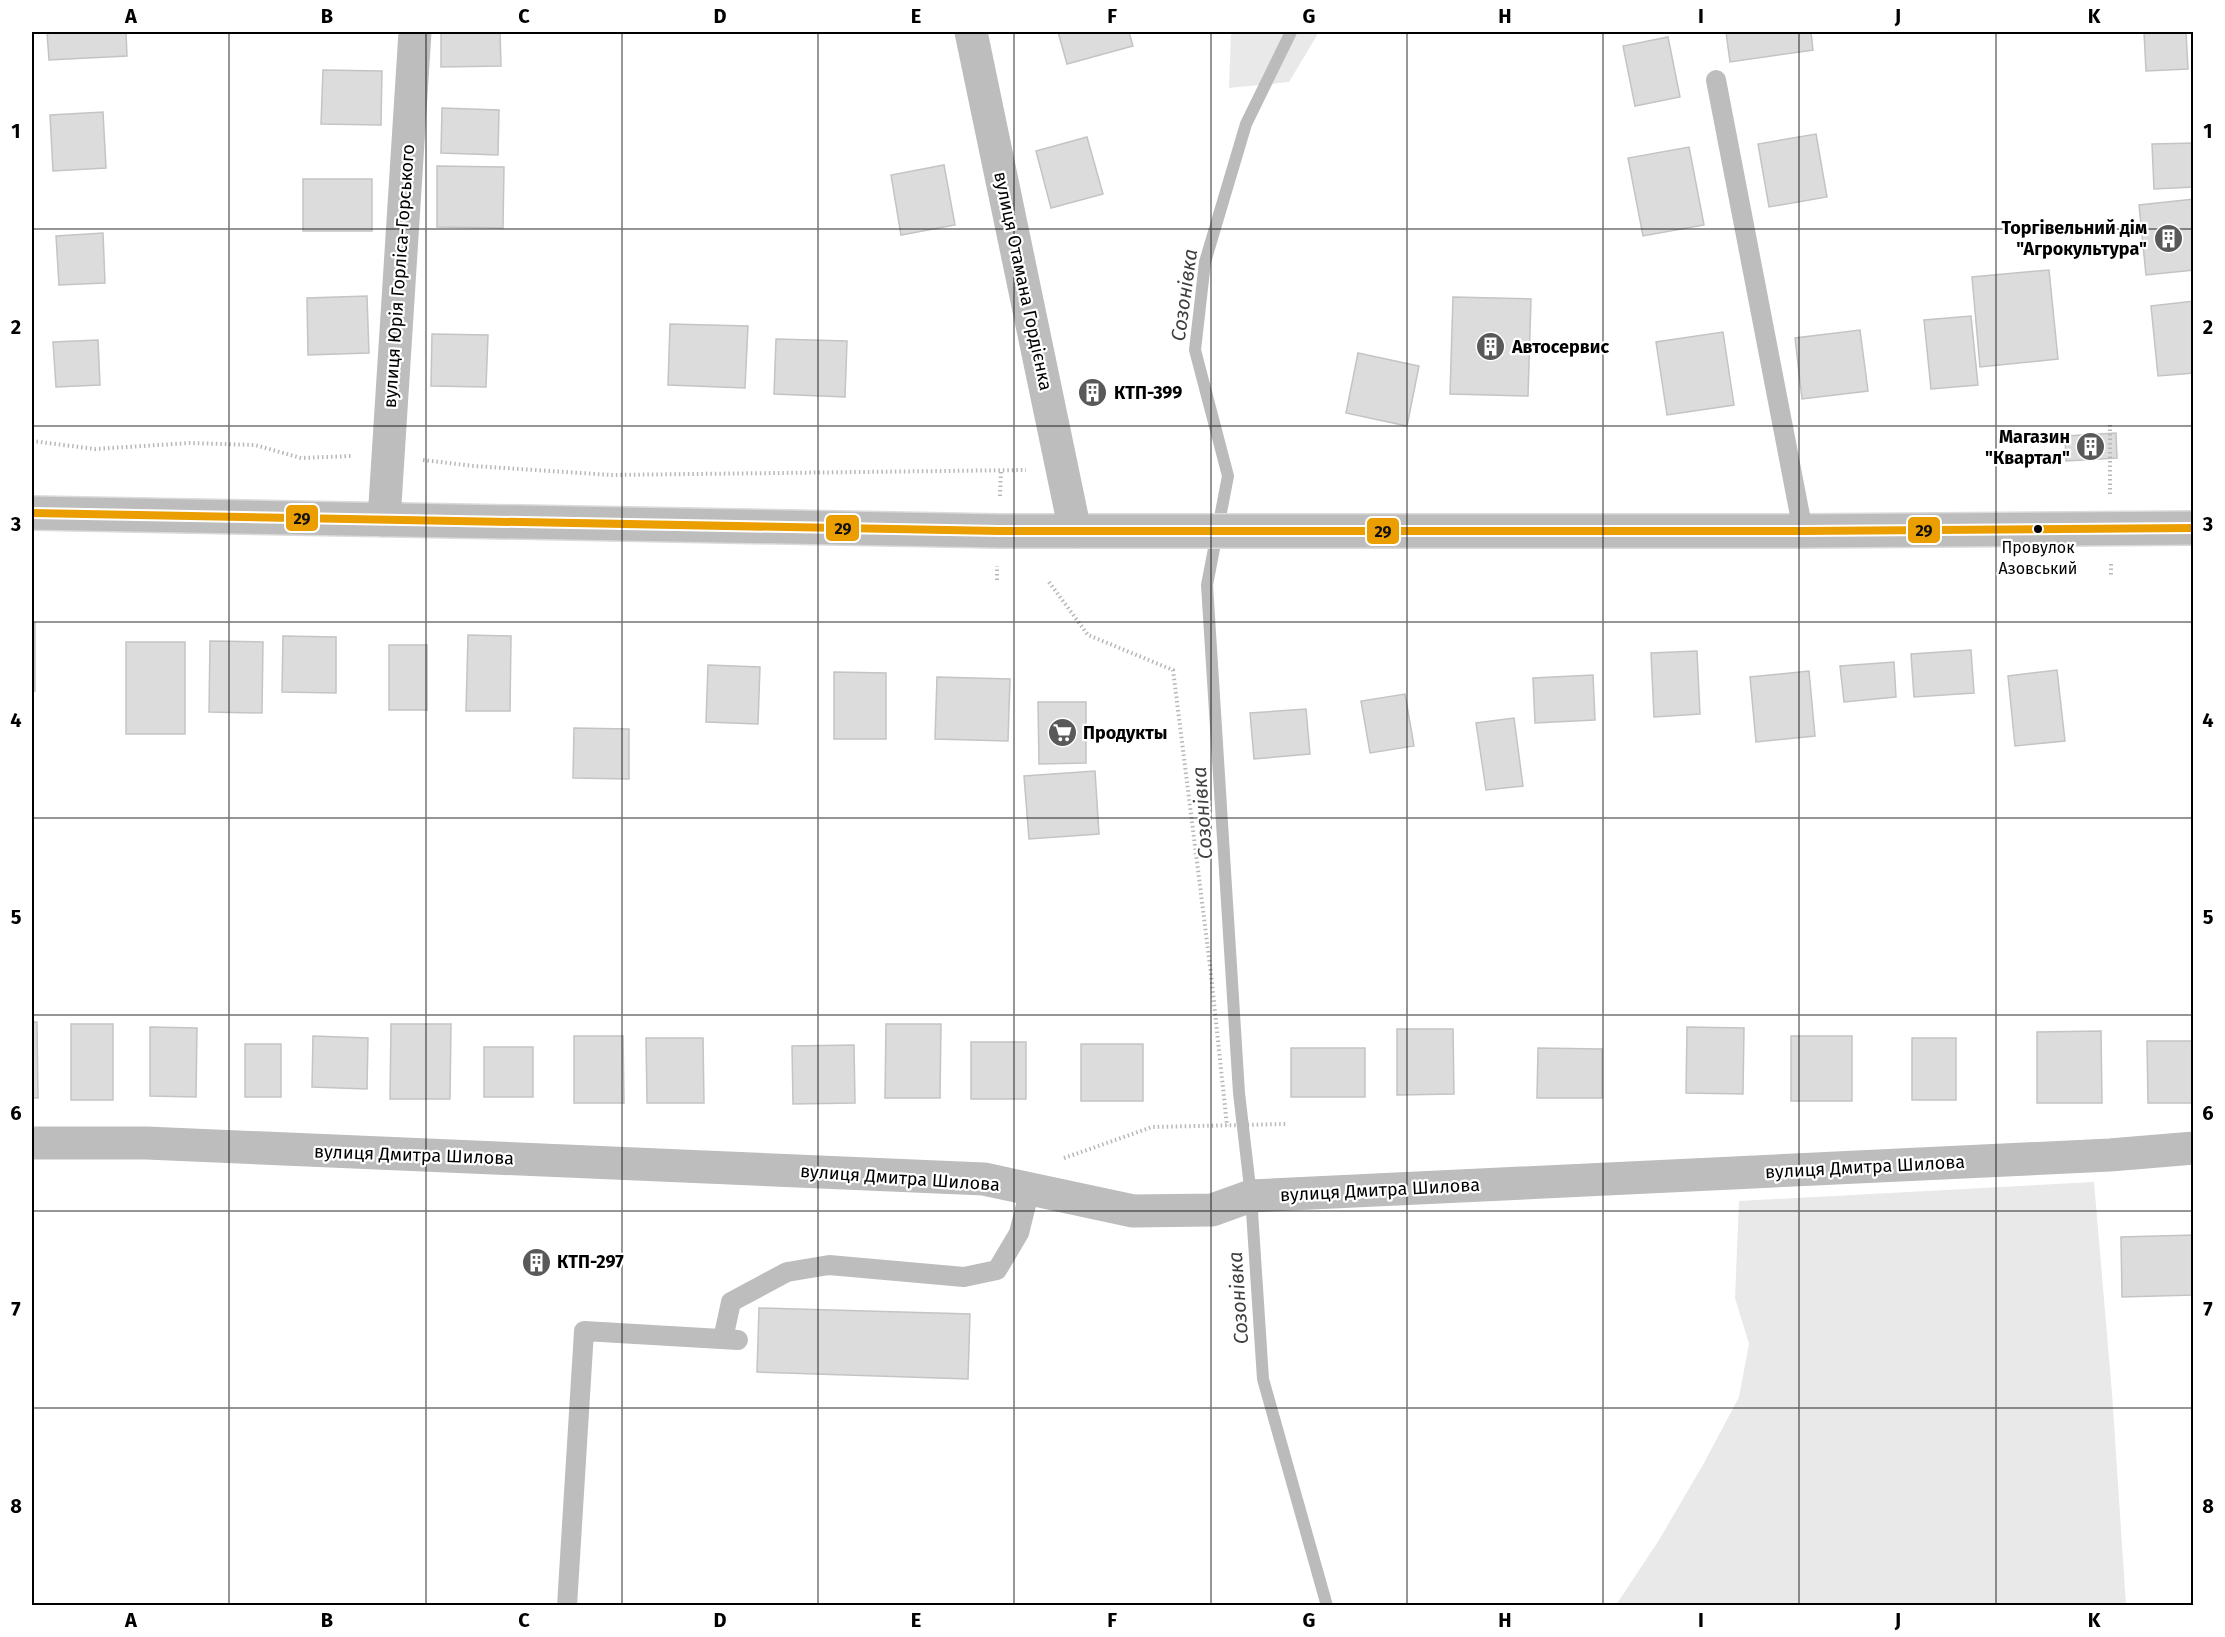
<svg xmlns="http://www.w3.org/2000/svg" width="2225" height="1637" viewBox="0 0 2225 1637" font-family="'Fira Sans',sans-serif">
<rect width="100%" height="100%" fill="#fff"/>
<g fill="#e9e9e9">
<path d="M1231 32H1319L1289 82 1229 88Z"/>
<path d="M2094 1182 2112 1393 2126 1605H1616L1659 1540 1704 1463 1739 1397 1749 1344 1735 1298 1739 1201Z"/>
</g>
<g fill="none" stroke-linecap="round" stroke-linejoin="round">
<path stroke="#bbb" stroke-width="12" d="M1291 32 1246 124 1205 262 1195 350 1228 476 1207 585 1239 1093 1251 1196 1263 1379 1327 1606"/>
</g>
<g fill="#dcdcdc" stroke="#c4c4c4" stroke-width="1.5">
<path d="M47 32H126L127 56 49 60Z"/>
<path d="M441 32H500L501 66 441 67Z"/>
<path d="M1058 32H1129L1133 46 1067 64Z"/>
<path d="M1726 32H1811L1813 50 1730 62Z"/>
<path d="M2144 32H2186L2188 69 2146 71Z"/>
<path d="M1668 37 1680 97 1635 106 1623 46Z"/>
<path d="M323 70 382 71 381 125 321 124Z"/>
<path d="M442 108 499 110 498 155 441 153Z"/>
<path d="M103 112 106 168 53 171 50 115Z"/>
<path d="M1816 134 1827 197 1769 207 1758 144Z"/>
<path d="M1087 137 1103 194 1051 208 1036 151Z"/>
<path d="M2194 143V187L2154 189 2152 144Z"/>
<path d="M1689 147 1704 225 1643 236 1628 158Z"/>
<path d="M944 165 955 225 901 235 891 175Z"/>
<path d="M437 166 504 167 503 228 437 227Z"/>
<rect x="303" y="179" width="69" height="52"/>
<path d="M2194 199V270L2146 275 2139 205Z"/>
<path d="M103 233 105 283 59 285 56 236Z"/>
<path d="M2049 270 2058 359 1980 367 1972 277Z"/>
<path d="M367 296 369 353 308 355 307 298Z"/>
<path d="M1453 297 1531 299 1528 396 1450 394Z"/>
<path d="M2194 301V373L2158 376 2151 306Z"/>
<path d="M1971 316 1978 385 1931 389 1924 320Z"/>
<path d="M670 324 748 326 745 388 668 385Z"/>
<path d="M1860 330 1868 391 1802 399 1795 338Z"/>
<path d="M1723 332 1734 405 1667 415 1656 342Z"/>
<path d="M432 334 488 335 486 387 431 386Z"/>
<path d="M776 339 847 341 845 397 774 394Z"/>
<path d="M98 340 100 385 56 387 53 342Z"/>
<path d="M1358 353 1419 366 1407 426 1346 413Z"/>
<path d="M1099 383 1100 402H1087L1086 384Z"/>
<path d="M2116 433 2117 458 2066 461 2065 436Z"/>
<rect x="32" y="623" width="3" height="68"/>
<path d="M468 635 511 636 510 711H466Z"/>
<path d="M283 636 336 637V693L282 692Z"/>
<path d="M210 641 263 642 262 713 209 712Z"/>
<rect x="126" y="642" width="59" height="92"/>
<rect x="389" y="645" width="38" height="65"/>
<path d="M1971 650 1974 693 1914 697 1911 654Z"/>
<path d="M1697 651 1700 714 1654 717 1651 653Z"/>
<path d="M1894 662 1896 697 1844 702 1840 666Z"/>
<path d="M708 665 760 667 758 724 706 722Z"/>
<path d="M2057 670 2065 741 2015 746 2008 676Z"/>
<path d="M1809 671 1815 736 1756 742 1750 677Z"/>
<path d="M834 672 886 673V739H834Z"/>
<path d="M1593 675 1595 720 1535 723 1533 678Z"/>
<path d="M937 677 1010 679 1008 741 935 739Z"/>
<path d="M1405 694 1414 746 1370 753 1361 701Z"/>
<path d="M1038 702H1086V763L1039 764Z"/>
<path d="M1306 709 1310 754 1254 759 1250 713Z"/>
<path d="M1514 718 1523 786 1486 790 1476 723Z"/>
<path d="M574 728 629 729V779L573 778Z"/>
<path d="M1095 771 1099 834 1029 839 1024 776Z"/>
<path d="M32 1022H37L38 1098H32Z"/>
<rect x="71" y="1024" width="42" height="76"/>
<path d="M391 1024H451L450 1099H390Z"/>
<path d="M886 1024H941L940 1098H885Z"/>
<path d="M150 1027 197 1028 196 1097 150 1096Z"/>
<path d="M1687 1027 1744 1028 1743 1094 1686 1093Z"/>
<path d="M1397 1029H1453L1454 1094 1397 1095Z"/>
<path d="M2101 1031 2102 1103H2037V1032Z"/>
<path d="M313 1036 368 1038 367 1089 312 1087Z"/>
<path d="M574 1036H623L624 1103H574Z"/>
<rect x="1791" y="1036" width="61" height="65"/>
<path d="M646 1038H703L704 1103H647Z"/>
<rect x="1912" y="1038" width="44" height="62"/>
<path d="M2147 1041H2194V1103H2148Z"/>
<rect x="971" y="1042" width="55" height="57"/>
<rect x="245" y="1044" width="36" height="53"/>
<rect x="1081" y="1044" width="62" height="57"/>
<path d="M854 1045 855 1103 793 1104 792 1046Z"/>
<rect x="484" y="1047" width="49" height="50"/>
<rect x="1291" y="1048" width="74" height="49"/>
<path d="M1538 1048 1602 1049V1098H1537Z"/>
<path d="M2194 1235V1295L2122 1297 2121 1237Z"/>
<rect x="526" y="1255" width="19" height="14"/>
<path d="M759 1308 970 1314 968 1379 757 1372Z"/>
</g>
<g fill="none" stroke-linecap="round" stroke-linejoin="round">
<defs>
<path id="primary" d="M32 513 999 531H1803L2194 528"/>
</defs>
<use href="#primary" stroke="#dbdbdb" stroke-width="36"/>
<g stroke="#b8b8b8" stroke-width="4" stroke-dasharray="1.5 3" stroke-linecap="butt">
<path d="M2110 425V494"/>
<path d="M32 441 95 449 190 443 255 445 301 458 352 456"/>
<path d="M423 460 474 466 611 475 1026 470"/>
<path d="M1000 496 1001 470"/>
<path d="M2111 564V577"/>
<path d="M997 580V566"/>
<path d="M1049 582 1088 635 1173 670 1211 974 1227 1126"/>
<path d="M1064 1158 1152 1127 1286 1124"/>
</g>
<g stroke="#bdbdbd" stroke-width="20">
<path d="M1716 80 1803 531"/>
<path d="M723 1339 731 1302 787 1272 829 1265 964 1277 997 1270 1019 1233 1030 1189"/>
<path d="M567 1606 584 1331 738 1340"/>
</g>
<g stroke="#bdbdbd" stroke-width="33">
<path d="M971 32 1075 531"/>
<path d="M384 520 415 32"/>
<path d="M32 1143H146L984 1179 1133 1211 1212 1210 1251 1196 2110 1155 2194 1148"/>
</g>
<use href="#primary" stroke="#bdbdbd" stroke-width="33"/>
<defs>
<path id="bus-1" d="M32 513 999 531H1803L2194 528"/>
</defs>
<use href="#bus-1" stroke="#fff" stroke-width="12"/>
<use href="#bus-1" stroke="#eb9e00" stroke-width="8"/>
</g>
<path fill="none" stroke="#000" stroke-width="1.5" stroke-opacity="0.55" d="M229 32V1606M426 32V1606M622 32V1606M818 32V1606M1014 32V1606M1211 32V1606M1407 32V1606M1603 32V1606M1799 32V1606M1996 32V1606M32 229H2194M32 426H2194M32 622H2194M32 818H2194M32 1015H2194M32 1211H2194M32 1408H2194"/>
<defs>
<symbol id="building-disc" viewBox="-11 -11 22 22"><circle r="9.5" fill="#595959" stroke="#fff"/><path d="M-4-6H4V6H1V3H-1V6H-4ZM-2.5-4.3h1.7v1.8h-1.7ZM.8-4.3h1.7v1.8H.8ZM-2.5-1h1.7V.8h-1.7ZM.8-1h1.7V.8H.8Z" fill="#fff"/></symbol>
<symbol id="supermarket-disc" viewBox="-11 -11 22 22"><circle r="9.5" fill="#595959" stroke="#fff"/><path d="M-6-5.5h2.5l.6 2H6L4.5 2H-2.5L-4.4-4H-6ZM-1.5 3.2a1.3 1.3 0 1 0 .1 0ZM3 3.2a1.3 1.3 0 1 0 .1 0Z" fill="#fff"/></symbol>
</defs>
<g fill-rule="evenodd">
<use href="#building-disc" x="2152" y="222" width="33" height="33"/>
<use href="#building-disc" x="1474" y="330" width="33" height="33"/>
<use href="#building-disc" x="1076" y="376" width="33" height="33"/>
<use href="#building-disc" x="2074" y="430" width="33" height="33"/>
<use href="#supermarket-disc" x="1046" y="716" width="33" height="33"/>
<use href="#building-disc" x="520" y="1246" width="33" height="33"/>
</g>
<circle fill="#000" stroke="#fff" stroke-width="2" cx="2038" cy="529" r="5"/>
<g text-anchor="middle" dominant-baseline="central" stroke-width="4.5" stroke-linejoin="round" paint-order="stroke">
<g font-size="16" fill="#000" stroke="#fff">
<text x="2038" y="547">Провулок<tspan x="2038" dy="21">Азовський</tspan></text>
</g>
<g font-size="18" font-weight="bold" fill="#000" stroke="#fff" text-anchor="start">
<text x="2147" y="228" text-anchor="end">Торгівельний дім<tspan x="2147" dy="21">"Агрокультура"</tspan></text>
<text x="1512" y="347">Автосервис</text>
<text x="1114" y="393">КТП-399</text>
<text x="2070" y="437" text-anchor="end">Магазин<tspan x="2070" dy="21">"Квартал"</tspan></text>
<text x="1083" y="733">Продукты</text>
<text x="557" y="1262">КТП-297</text>
</g>
<g font-size="18" fill="#000" stroke="#fff">
<text transform="translate(399 276) rotate(-86)">вулиця Юрія Горліса-Горського</text>
<text transform="translate(1023 281) rotate(78)">вулиця Отамана Гордієнка</text>
<text transform="translate(414 1155) rotate(2)">вулиця Дмитра Шилова</text>
<text transform="translate(1865 1167) rotate(-3)">вулиця Дмитра Шилова</text>
<text transform="translate(900 1178) rotate(4)">вулиця Дмитра Шилова</text>
<text transform="translate(1380 1190) rotate(-3)">вулиця Дмитра Шилова</text>
</g>
<g font-size="20" font-style="italic" fill="#3f3f3f" stroke="#fff">
<text transform="translate(1184 295) rotate(-82)">Созонівка</text>
<text transform="translate(1202 813) rotate(-94)">Созонівка</text>
<text transform="translate(1238 1298) rotate(-94)">Созонівка</text>
</g>
</g>
<g stroke="#fff" stroke-width="2">
<rect x="285" y="504" width="34" height="28" rx="6" fill="#eb9e00"/>
<rect x="825" y="514" width="35" height="28" rx="6" fill="#eb9e00"/>
<rect x="1907" y="516" width="34" height="28" rx="6" fill="#eb9e00"/>
<rect x="1366" y="517" width="34" height="28" rx="6" fill="#eb9e00"/>
</g>
<g font-size="16" text-anchor="middle" font-weight="bold" fill="#111">
<text x="302" y="524">29</text>
<text x="843" y="534">29</text>
<text x="1924" y="536">29</text>
<text x="1383" y="537">29</text>
</g>
<rect width="2225" height="1637" fill="none" stroke="#ffffff" stroke-width="66"/>
<rect x="33" y="33" width="2159" height="1571" fill="none" stroke="#000" stroke-width="2"/>
<g font-size="20" text-anchor="middle" font-weight="bold" fill="#000">
<text x="131" y="23">A</text>
<text x="327" y="23">B</text>
<text x="524" y="23">C</text>
<text x="720" y="23">D</text>
<text x="916" y="23">E</text>
<text x="1112" y="23">F</text>
<text x="1309" y="23">G</text>
<text x="1505" y="23">H</text>
<text x="1701" y="23">I</text>
<text x="1898" y="23">J</text>
<text x="2094" y="23">K</text>
<text x="16" y="138">1</text>
<text x="2208" y="138">1</text>
<text x="16" y="334">2</text>
<text x="2208" y="334">2</text>
<text x="16" y="531">3</text>
<text x="2208" y="531">3</text>
<text x="16" y="727">4</text>
<text x="2208" y="727">4</text>
<text x="16" y="924">5</text>
<text x="2208" y="924">5</text>
<text x="16" y="1120">6</text>
<text x="2208" y="1120">6</text>
<text x="16" y="1316">7</text>
<text x="2208" y="1316">7</text>
<text x="16" y="1513">8</text>
<text x="2208" y="1513">8</text>
<text x="131" y="1627">A</text>
<text x="327" y="1627">B</text>
<text x="524" y="1627">C</text>
<text x="720" y="1627">D</text>
<text x="916" y="1627">E</text>
<text x="1112" y="1627">F</text>
<text x="1309" y="1627">G</text>
<text x="1505" y="1627">H</text>
<text x="1701" y="1627">I</text>
<text x="1898" y="1627">J</text>
<text x="2094" y="1627">K</text>
</g>
</svg>
